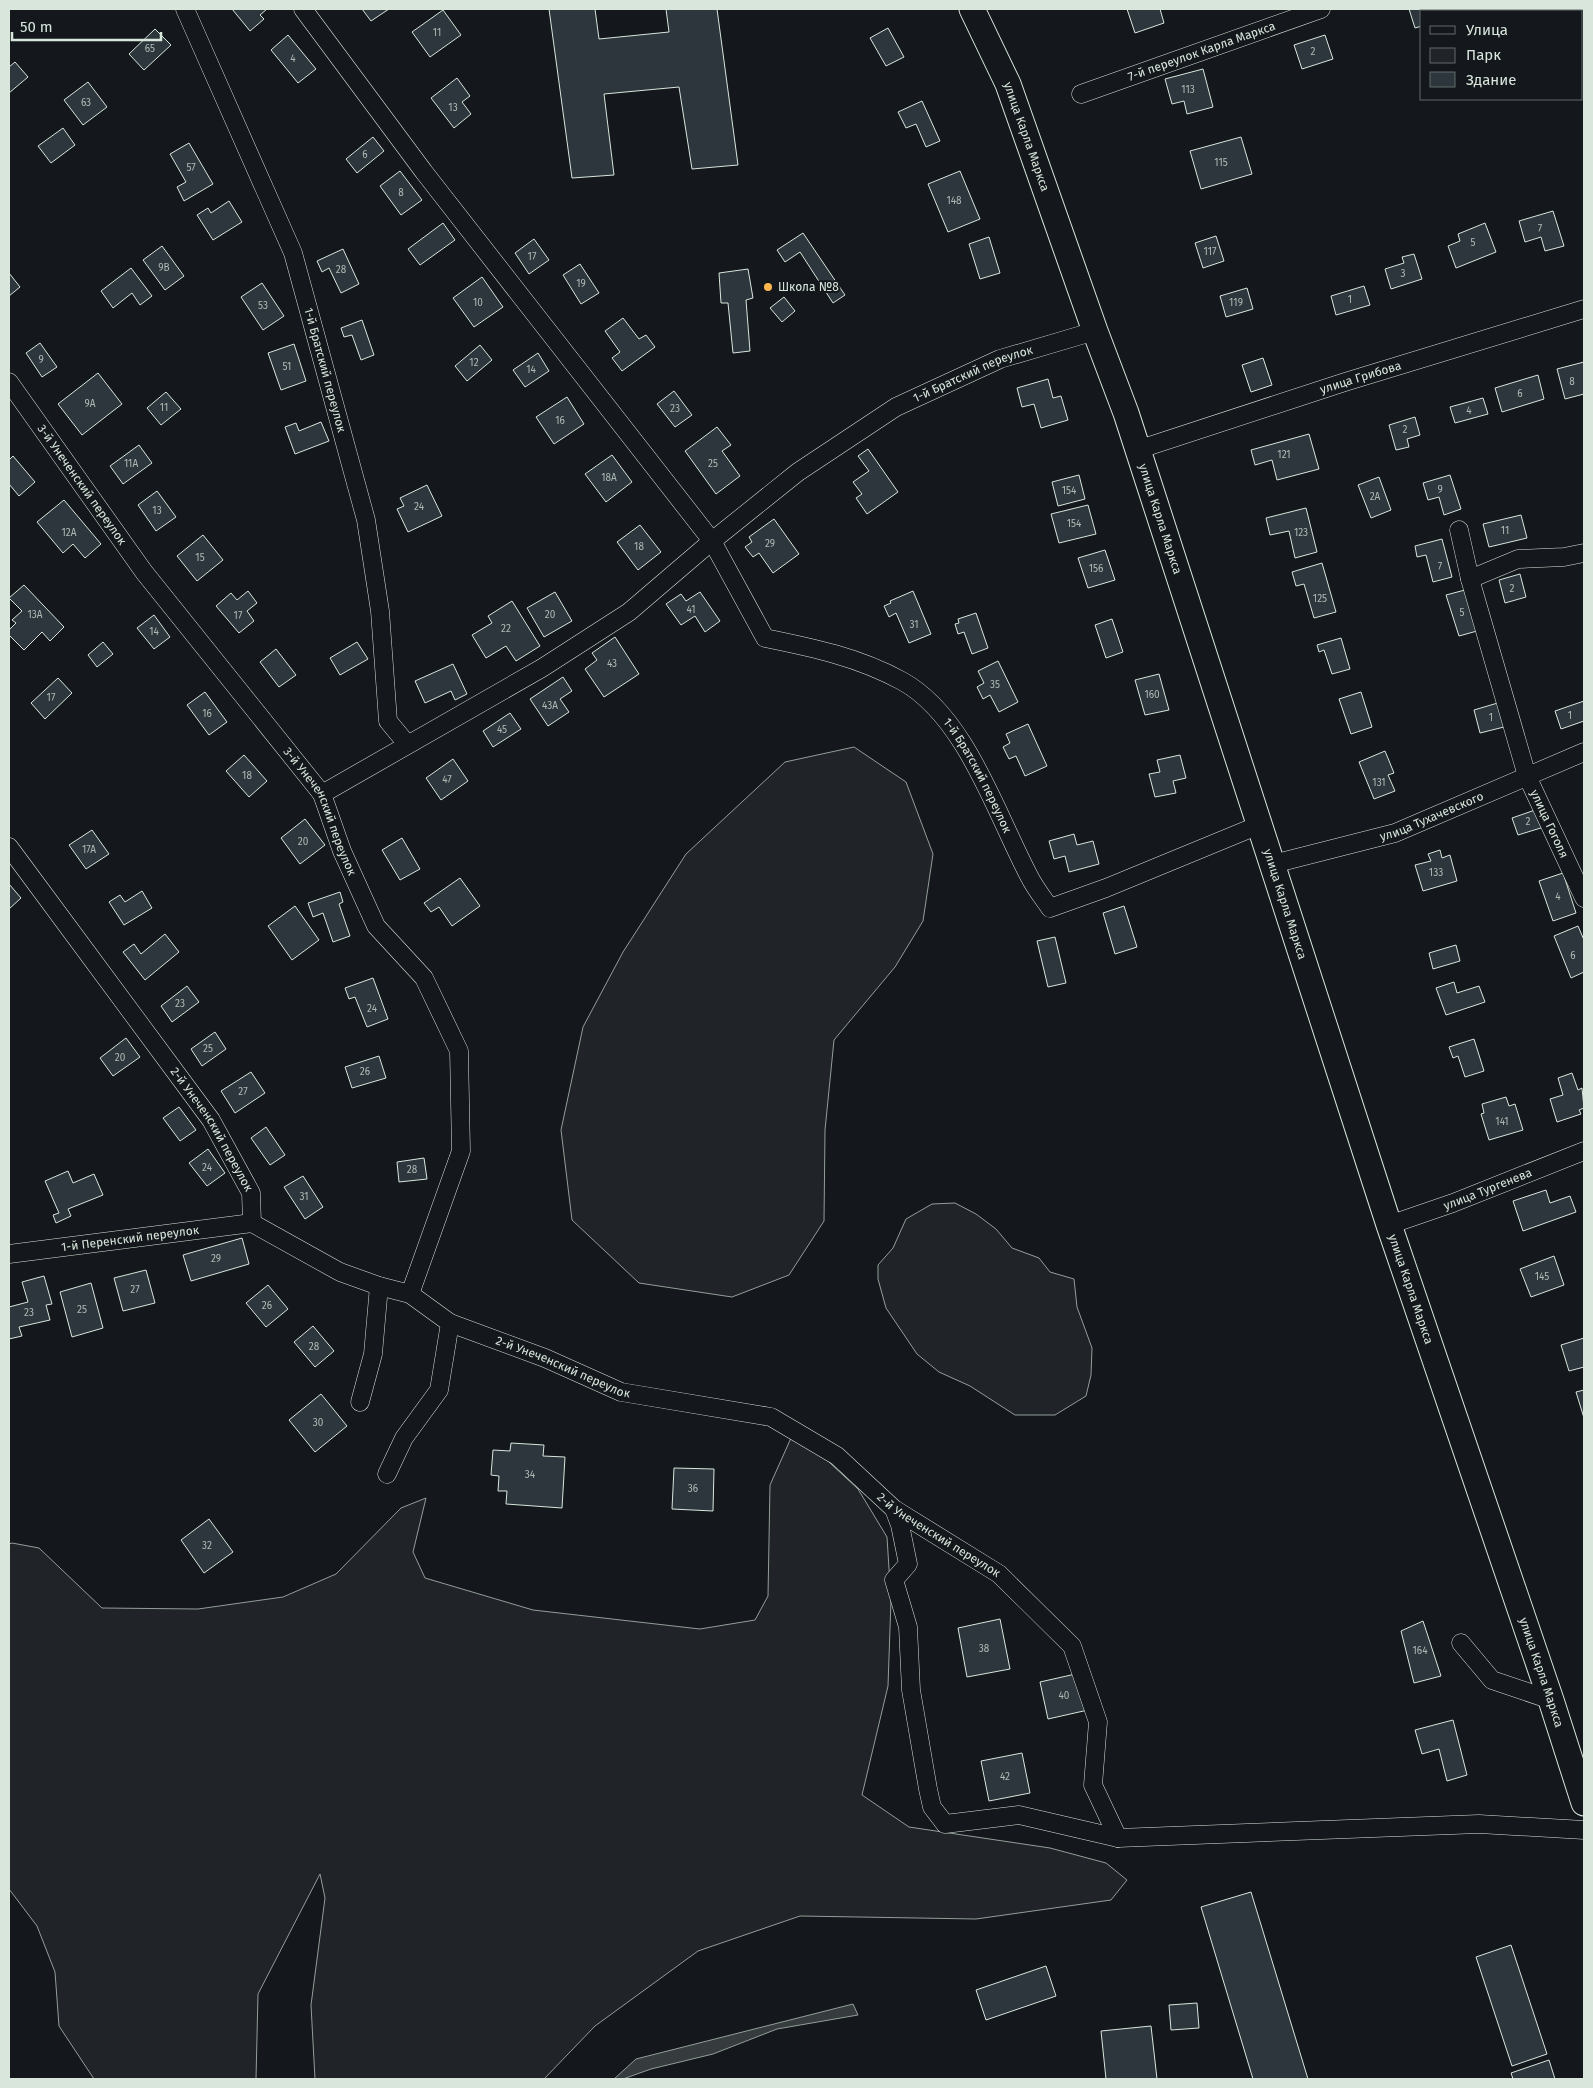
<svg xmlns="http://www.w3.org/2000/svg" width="1593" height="2088" viewBox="0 0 1593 2088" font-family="'Fira Sans',sans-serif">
<rect width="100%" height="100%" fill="#14181c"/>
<g fill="#202428" stroke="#939e99">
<path d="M854 747 906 782 933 854 923 921 895 967 834 1040 825 1130 824 1221 789 1275 732 1297 639 1283 572 1220 561 1130 583 1027 623 952 686 854 785 762Z"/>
<path d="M955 1203 976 1214 996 1229 1012 1248 1039 1258 1050 1272 1074 1279 1077 1307 1092 1348 1091 1375 1086 1396 1055 1415H1015L970 1386 939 1372 917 1354 886 1308 878 1279V1265L893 1248 906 1219 932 1204Z"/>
<path d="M791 1438 816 1450 858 1489 887 1537 891 1600 888 1686 862 1795 909 1827 1050 1848 1106 1863 1127 1880 1111 1900 976 1919 800 1916 698 1951 595 2026 544 2079H315L311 2005 325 1898 320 1874 258 1994 256 2079H94L59 2026 55 1972 37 1926 9 1889V1544L12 1543 39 1548 102 1608 198 1609 283 1597 336 1574 401 1508 426 1498 413 1552 425 1578 533 1610 700 1629 755 1620 768 1596 770 1485Z"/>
</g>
<path fill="#363b3e" stroke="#939e99" d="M853 2004 858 2015 777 2029 713 2054 651 2069 623 2079H614L636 2059Z"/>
<g fill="#2c363c" stroke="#d8e6dc">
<path d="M232 9H267L260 15 264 19 250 31Z"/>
<path d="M362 9H389L371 21Z"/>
<path d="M549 9H595L599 39 669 32 666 9H717L738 165 692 169 679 87 604 94 614 175 572 178Z"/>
<path d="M1127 9H1160L1164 23 1135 33Z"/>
<path d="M1409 9H1429L1430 11H1422V26L1415 28Z"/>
<path d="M1460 9H1483L1476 11H1461Z"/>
<path d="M443 10 461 35 430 57 412 32Z"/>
<path d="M888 28 904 57 886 66 870 38Z"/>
<path d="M155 29 171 45 144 70 129 54Z"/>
<path d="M288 35 316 69 298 83 271 50Z"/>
<path d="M1325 35 1333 59 1302 69 1294 45Z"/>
<path d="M15 62 28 77 9 93V67Z"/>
<path d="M1203 69 1213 107 1187 114 1184 101 1172 104 1165 79Z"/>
<path d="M457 78 470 96 462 102 471 114 454 128 431 98Z"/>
<path d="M88 82 107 107 83 125 64 100Z"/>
<path d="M922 101 940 141 926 147 916 124 906 128 898 112Z"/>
<path d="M63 128 75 145 51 163 38 146Z"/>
<path d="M373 137 384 151 357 173 346 159Z"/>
<path d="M1241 137 1252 174 1201 189 1190 151Z"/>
<path d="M189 143 213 184 184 201 177 187 186 182 170 154Z"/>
<path d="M400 171 422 200 401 215 380 186Z"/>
<path d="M960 171 980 219 948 232 928 184Z"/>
<path d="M229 201 242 222 213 240 197 215 208 208 211 213Z"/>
<path d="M1553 211 1564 246 1545 251 1541 237 1525 242 1519 221Z"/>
<path d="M443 223 455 240 420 265 408 249Z"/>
<path d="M1485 223 1496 252 1456 268 1448 246 1460 241 1458 234Z"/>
<path d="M803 233 845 295 833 303 800 252 785 262 777 250Z"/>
<path d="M1216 236 1224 261 1203 268 1195 243Z"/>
<path d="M989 237 1000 273 980 279 969 244Z"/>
<path d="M534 239 549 260 529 274 515 253Z"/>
<path d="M162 246 184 276 165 290 143 260Z"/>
<path d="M343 249 359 284 341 293 329 268 322 272 317 261Z"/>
<path d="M1414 254 1422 279 1391 289 1385 269 1404 263 1402 257Z"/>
<path d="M580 264 599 293 581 304 563 275Z"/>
<path d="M131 268 152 296 140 305 132 293 113 308 101 291Z"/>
<path d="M748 269 753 298 746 300 750 351 733 353 728 303H721L719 273Z"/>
<path d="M9 273 20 287 9 296Z"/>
<path d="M482 277 503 307 474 327 453 298Z"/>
<path d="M262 283 284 316 263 330 241 297Z"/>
<path d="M1364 286 1370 305 1336 315 1331 296Z"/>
<path d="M1247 288 1253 309 1226 317 1220 296Z"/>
<path d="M784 297 795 311 782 322 770 308Z"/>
<path d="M623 318 639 339 646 335 655 347 622 371 612 358 620 352 605 331Z"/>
<path d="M362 320 374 355 361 360 352 335 344 337 341 328Z"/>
<path d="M40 343 57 367 42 377 26 353Z"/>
<path d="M294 344 306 381 281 390 268 353Z"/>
<path d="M480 345 492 360 467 381 455 366Z"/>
<path d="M538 353 549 371 525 387 513 370Z"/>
<path d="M1263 358 1272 385 1251 392 1242 365Z"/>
<path d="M1584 362V394L1565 399 1557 369Z"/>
<path d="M98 373 122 404 82 435 58 404Z"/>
<path d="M1538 375 1544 399 1502 412 1495 388Z"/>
<path d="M1048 379 1053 398 1061 396 1068 420 1041 428 1034 404 1022 407 1017 388Z"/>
<path d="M674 391 692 415 675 427 657 404Z"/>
<path d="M166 392 181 409 161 425 147 408Z"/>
<path d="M567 397 584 424 554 444 536 417Z"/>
<path d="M1483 398 1488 414 1455 423 1450 407Z"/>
<path d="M1415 417 1420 435 1407 439 1409 447 1396 450 1389 425Z"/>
<path d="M321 422 329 441 295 454 285 427 296 423 299 431Z"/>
<path d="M717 427 731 445 722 451 740 476 716 494 685 451Z"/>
<path d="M1309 434 1319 469 1277 480 1272 460 1255 465 1251 450Z"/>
<path d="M139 445 152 463 123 484 110 466Z"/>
<path d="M868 449 898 492 867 514 856 498 862 494 853 482 869 471 858 456Z"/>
<path d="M612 455 632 482 606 502 585 474Z"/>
<path d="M13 456 35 482 19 496 9 484V460Z"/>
<path d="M1079 475 1085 499 1058 506 1052 482Z"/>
<path d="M1450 475 1461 509 1444 515 1439 497 1428 500 1423 483Z"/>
<path d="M1379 477 1391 510 1371 518 1358 485Z"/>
<path d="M427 485 442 516 408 532 397 509 404 506 400 498Z"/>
<path d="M157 491 176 517 156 531 138 505Z"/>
<path d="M64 500 101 544 85 558 73 544 63 553 37 522Z"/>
<path d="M1088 505 1096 534 1059 543 1051 514Z"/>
<path d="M1306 508 1317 552 1295 558 1289 531 1270 535 1266 518Z"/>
<path d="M1521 515 1527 538 1489 547 1483 524Z"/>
<path d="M774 519 799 554 773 573 759 553 753 557 745 547 752 542 749 537Z"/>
<path d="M640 525 661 552 638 570 617 542Z"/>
<path d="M203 535 223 560 197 581 177 556Z"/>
<path d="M1442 539 1452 577 1433 582 1426 555 1417 557 1415 546Z"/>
<path d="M1105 550 1115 580 1088 588 1078 558Z"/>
<path d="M1322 563 1336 612 1314 618 1304 584 1296 586 1292 572Z"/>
<path d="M1520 574 1526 597 1505 603 1499 580Z"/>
<path d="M24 585 64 627 50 641 42 632 24 650 9 635V630L16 623 12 620 22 611 9 598Z"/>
<path d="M1465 590 1477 631 1459 636 1446 595Z"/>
<path d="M248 591 257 603 247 611 254 621 239 633 216 606 231 593 237 600Z"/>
<path d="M913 591 931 634 909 643 896 613 889 617 884 606 891 603 890 601Z"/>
<path d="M555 592 572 621 544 637 527 608Z"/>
<path d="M700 592 720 621 705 632 695 616 681 625 666 604 681 594 686 601Z"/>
<path d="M512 601 540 646 516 661 506 646 486 658 472 635 492 623 488 616Z"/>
<path d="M976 613 988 648 972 654 964 632 958 634 955 624 959 623 958 619Z"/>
<path d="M154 615 170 637 154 649 137 628Z"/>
<path d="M1112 619 1123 652 1106 658 1095 625Z"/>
<path d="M615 637 639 674 604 697 585 669 597 660 592 653Z"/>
<path d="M1341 638 1350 669 1332 674 1324 650 1319 652 1317 645Z"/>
<path d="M103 642 113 654 97 667 88 655Z"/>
<path d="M357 642 368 659 340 675 330 658Z"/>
<path d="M276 649 296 675 279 687 260 662Z"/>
<path d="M998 661 1018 702 999 712 990 695 983 699 977 687 984 683 978 671Z"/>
<path d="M453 664 467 694 455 700 451 691 425 703 415 681Z"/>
<path d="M1159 674 1169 710 1145 715 1135 680Z"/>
<path d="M563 677 572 691 560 699 569 712 548 726 530 699Z"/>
<path d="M58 678 72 693 45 719 31 703Z"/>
<path d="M205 692 227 722 209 735 187 705Z"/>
<path d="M1361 692 1372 727 1351 734 1339 699Z"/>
<path d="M1584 701V721L1561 729 1555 711Z"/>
<path d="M1501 702 1508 726 1480 733 1474 710Z"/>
<path d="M510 713 521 729 493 747 483 731Z"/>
<path d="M1028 724 1047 766 1025 776 1016 756 1009 759 1003 747 1010 743 1006 734Z"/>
<path d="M1385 751 1394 773 1388 775 1395 791 1374 799 1359 762Z"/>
<path d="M244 755 267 781 249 797 226 771Z"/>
<path d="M1180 755 1186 778 1173 781 1176 793 1155 797 1149 774 1160 772 1157 760Z"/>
<path d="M453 759 468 781 441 800 426 778Z"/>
<path d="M1538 809 1544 827 1518 835 1512 818Z"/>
<path d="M305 819 325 845 300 864 281 838Z"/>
<path d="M92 830 109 854 86 869 69 845Z"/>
<path d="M1074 834 1077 845 1093 841 1099 864 1069 872 1065 856 1054 859 1049 841Z"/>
<path d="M402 838 420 869 400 880 382 850Z"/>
<path d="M1440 850 1442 858 1450 855 1457 881 1423 891 1415 865 1431 861 1428 854Z"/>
<path d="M1563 873 1576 913 1553 921 1539 881Z"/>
<path d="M460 878 480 906 452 926 439 907 431 912 424 903Z"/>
<path d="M9 884 21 898 9 909Z"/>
<path d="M142 891 152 908 124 925 109 902 120 895 125 902Z"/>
<path d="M340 892 343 902 339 904 350 936 333 942 323 913 313 917 308 903Z"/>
<path d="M295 906 319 940 292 960 268 926Z"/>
<path d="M1124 906 1137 947 1115 954 1103 913Z"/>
<path d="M1578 926 1584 940V972L1571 978 1554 936Z"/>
<path d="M165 934 179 952 145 980 123 952 134 944 141 954Z"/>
<path d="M1055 937 1066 983 1048 987 1037 941Z"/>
<path d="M1456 945 1460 961 1433 969 1429 953Z"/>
<path d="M373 978 388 1019 367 1027 355 997 349 999 345 988Z"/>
<path d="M1454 982 1457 993 1479 986 1485 1002 1446 1015 1436 988Z"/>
<path d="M187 986 199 1002 172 1022 161 1006Z"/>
<path d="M215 1032 226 1049 202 1066 191 1049Z"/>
<path d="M126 1038 140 1057 113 1076 100 1058Z"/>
<path d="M1474 1039 1484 1071 1465 1077 1458 1056 1453 1058 1449 1047Z"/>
<path d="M379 1056 386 1078 352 1088 345 1067Z"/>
<path d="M251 1072 265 1093 235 1113 221 1091Z"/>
<path d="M1572 1073 1578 1090 1582 1088 1584 1108 1579 1110 1581 1114 1557 1122 1550 1099 1563 1095 1558 1078Z"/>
<path d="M1506 1097 1509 1106 1515 1104 1523 1130 1489 1140 1481 1114 1484 1113 1482 1104Z"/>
<path d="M179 1107 196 1130 180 1141 163 1118Z"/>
<path d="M266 1127 285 1155 270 1165 251 1138Z"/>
<path d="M208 1149 225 1173 207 1186 189 1163Z"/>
<path d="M424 1158 427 1179 399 1182 397 1162Z"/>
<path d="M68 1171 73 1183 94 1174 103 1195 68 1209 71 1216 56 1223 53 1215 59 1213 45 1181Z"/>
<path d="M303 1176 323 1207 305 1219 284 1187Z"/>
<path d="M1546 1190 1550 1203 1570 1196 1576 1212 1523 1231 1513 1201Z"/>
<path d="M242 1238 249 1264 191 1281 183 1255Z"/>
<path d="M1554 1256 1564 1285 1531 1297 1520 1269Z"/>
<path d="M146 1270 155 1303 123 1311 114 1278Z"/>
<path d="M44 1276 52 1304 46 1305 50 1320 19 1327 22 1336 9 1339V1307L28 1302 22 1282Z"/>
<path d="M91 1283 103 1328 72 1337 60 1292Z"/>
<path d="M268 1285 288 1309 266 1327 246 1303Z"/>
<path d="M313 1326 334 1351 315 1367 294 1342Z"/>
<path d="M1584 1338V1367L1569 1371 1561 1345Z"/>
<path d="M1584 1390V1418L1576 1392Z"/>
<path d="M321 1394 347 1426 315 1452 289 1420Z"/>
<path d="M511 1443 544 1445 543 1456 565 1457 562 1508 506 1504 507 1491H498L499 1476 491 1475 493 1450 510 1451Z"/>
<path d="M674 1468 714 1469 713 1511 672 1509Z"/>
<path d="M209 1519 233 1552 204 1573 181 1540Z"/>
<path d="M1000 1619 1010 1669 967 1677 958 1628Z"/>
<path d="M1423 1621 1441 1676 1414 1683 1401 1631Z"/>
<path d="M1080 1673 1088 1710 1048 1719 1040 1682Z"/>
<path d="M1453 1720 1467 1775 1447 1781 1439 1749 1422 1754 1415 1730Z"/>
<path d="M1022 1753 1030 1793 989 1801 981 1761Z"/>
<path d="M1251 1892 1308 2079H1253L1201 1907Z"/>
<path d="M1511 1945 1547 2054 1512 2066 1476 1957Z"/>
<path d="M1046 1966 1056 1996 986 2020 976 1990Z"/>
<path d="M1197 2003 1199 2028 1171 2030 1169 2005Z"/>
<path d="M1151 2026 1157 2079H1106L1101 2031Z"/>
<path d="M1549 2060 1555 2079H1513L1511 2073Z"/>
</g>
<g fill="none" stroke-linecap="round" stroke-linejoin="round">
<defs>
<g id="street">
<path id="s1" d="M185 9 293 253 366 520 380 611 388 721 407 744"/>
<path id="s2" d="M303 9 424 172 712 541 765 638C814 648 858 657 902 681 966 716 997 816 1029 876 1035 888 1043 898 1050 908L1106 888 1259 825"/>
<path id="s3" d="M1081 94 1321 9"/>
<path id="s4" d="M9 382 144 572 322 794 342 851 376 926 424 978 459 1051 461 1151 410 1294"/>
<path id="s5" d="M1137 450 1345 382 1584 309"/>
<path id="s6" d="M1459 530 1470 579 1527 776 1584 898"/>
<path d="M1470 579 1518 559 1564 557 1584 553"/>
<path id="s7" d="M322 794 542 668 629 612 712 541 798 472 896 407 1000 359 1095 331"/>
<path id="s8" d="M9 847 211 1120 251 1193 252 1223 340 1272 379 1286 410 1294 450 1323 545 1358 621 1392 771 1417 837 1456 894 1509 999 1574 1072 1646 1098 1722 1093 1785 1118 1838"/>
<path id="s9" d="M1273 864 1395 833 1584 752"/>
<path id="s10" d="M1389 1225 1453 1203 1584 1151"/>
<path id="s11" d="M9 1254 252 1223"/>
<path d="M360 1402 373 1354 379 1286"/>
<path d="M387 1474 404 1438 439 1390 450 1323"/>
<path d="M894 1509 900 1525 908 1564 894 1580 908 1627 911 1690 928 1789 932 1807 945 1824 1019 1815 1118 1838 1479 1824 1584 1830"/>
<path d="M1461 1643 1492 1680 1551 1700"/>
</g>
<g id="secondary">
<path id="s12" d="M972 9 1008 84 1095 331 1126 413 1389 1225 1551 1700 1584 1803"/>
</g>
</defs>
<use href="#street" stroke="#d8e6dc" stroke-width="19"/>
<use href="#secondary" stroke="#d8e6dc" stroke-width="27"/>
<use href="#street" stroke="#14181c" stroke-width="18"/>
<use href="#secondary" stroke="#14181c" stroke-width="25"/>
</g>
<circle fill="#ffb74d" stroke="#14181c" stroke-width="2" cx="768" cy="287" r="5"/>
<g text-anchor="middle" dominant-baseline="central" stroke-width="4" stroke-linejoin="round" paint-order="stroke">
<g font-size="10" fill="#adbab4">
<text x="437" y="33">11</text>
<text x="150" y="49">65</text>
<text x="1313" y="52">2</text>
<text x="293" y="59">4</text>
<text x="1188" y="90">113</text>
<text x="86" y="103">63</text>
<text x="453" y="108">13</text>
<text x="365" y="155">6</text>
<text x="1221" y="163">115</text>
<text x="191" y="168">57</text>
<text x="401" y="193">8</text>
<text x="954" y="201">148</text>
<text x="1540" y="229">7</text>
<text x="1473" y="243">5</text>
<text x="1210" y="252">117</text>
<text x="532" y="257">17</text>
<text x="164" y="268">9В</text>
<text x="341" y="270">28</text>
<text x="1403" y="274">3</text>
<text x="581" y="284">19</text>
<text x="1350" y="300">1</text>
<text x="478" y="303">10</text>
<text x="1236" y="303">119</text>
<text x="263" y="306">53</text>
<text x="41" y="360">9</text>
<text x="474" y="363">12</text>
<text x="287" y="367">51</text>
<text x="531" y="370">14</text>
<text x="1572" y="382">8</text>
<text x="1520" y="394">6</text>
<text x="90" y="404">9А</text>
<text x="164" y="408">11</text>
<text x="675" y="409">23</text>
<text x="1469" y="411">4</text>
<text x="560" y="421">16</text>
<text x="1405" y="430">2</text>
<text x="1284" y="455">121</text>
<text x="131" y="464">11А</text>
<text x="713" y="464">25</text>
<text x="609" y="478">18А</text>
<text x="1440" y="490">9</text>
<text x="1069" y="491">154</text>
<text x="1375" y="497">2А</text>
<text x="419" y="507">24</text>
<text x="157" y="511">13</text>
<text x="1074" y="524">154</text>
<text x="1505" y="531">11</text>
<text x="69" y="533">12А</text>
<text x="1301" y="533">123</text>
<text x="770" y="544">29</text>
<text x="639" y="547">18</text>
<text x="200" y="558">15</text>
<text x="1440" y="567">7</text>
<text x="1096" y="569">156</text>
<text x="1512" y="589">2</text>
<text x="1320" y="599">125</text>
<text x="691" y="610">41</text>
<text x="1462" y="613">5</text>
<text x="35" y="615">13А</text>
<text x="550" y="615">20</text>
<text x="238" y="616">17</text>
<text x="914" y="625">31</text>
<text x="506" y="629">22</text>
<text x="154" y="632">14</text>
<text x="612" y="664">43</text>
<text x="995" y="685">35</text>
<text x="1152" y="695">160</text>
<text x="51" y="698">17</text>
<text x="550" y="706">43А</text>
<text x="207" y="714">16</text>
<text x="1570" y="716">1</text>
<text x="1491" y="718">1</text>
<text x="502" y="730">45</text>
<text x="247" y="776">18</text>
<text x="447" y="780">47</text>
<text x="1379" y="783">131</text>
<text x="1528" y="822">2</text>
<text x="303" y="842">20</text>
<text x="89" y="850">17А</text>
<text x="1436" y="873">133</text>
<text x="1558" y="897">4</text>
<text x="1573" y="956">6</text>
<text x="180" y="1004">23</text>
<text x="372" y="1009">24</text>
<text x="208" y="1049">25</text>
<text x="120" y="1058">20</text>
<text x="365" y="1072">26</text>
<text x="243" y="1092">27</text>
<text x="1502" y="1122">141</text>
<text x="207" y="1168">24</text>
<text x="412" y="1170">28</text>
<text x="304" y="1197">31</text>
<text x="216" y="1259">29</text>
<text x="1542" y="1277">145</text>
<text x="135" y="1290">27</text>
<text x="267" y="1306">26</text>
<text x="82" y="1310">25</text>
<text x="29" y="1313">23</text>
<text x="314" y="1347">28</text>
<text x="318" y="1423">30</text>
<text x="530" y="1475">34</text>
<text x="693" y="1489">36</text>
<text x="207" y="1546">32</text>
<text x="984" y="1649">38</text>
<text x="1420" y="1651">164</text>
<text x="1064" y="1696">40</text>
<text x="1005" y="1777">42</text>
</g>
<g font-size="12" fill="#d8e6dc" stroke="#14181c">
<text stroke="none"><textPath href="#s3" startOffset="128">7-й переулок Карла Маркса</textPath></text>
<text stroke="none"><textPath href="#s12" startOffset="139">улица Карла Маркса</textPath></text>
<text stroke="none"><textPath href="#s1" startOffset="388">1-й Братский переулок</textPath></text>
<text stroke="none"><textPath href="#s7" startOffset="778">1-й Братский переулок</textPath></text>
<text stroke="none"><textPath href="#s5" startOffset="235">улица Грибова</textPath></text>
<text stroke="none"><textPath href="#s4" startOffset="126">3-й Унеченский переулок</textPath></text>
<text stroke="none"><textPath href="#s12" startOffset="544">улица Карла Маркса</textPath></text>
<text stroke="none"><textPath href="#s2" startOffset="1049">1-й Братский переулок</textPath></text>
<text stroke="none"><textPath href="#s4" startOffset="532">3-й Унеченский переулок</textPath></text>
<text stroke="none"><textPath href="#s9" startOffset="166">улица Тухачевского</textPath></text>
<text stroke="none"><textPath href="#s6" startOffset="308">улица Гоголя</textPath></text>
<text stroke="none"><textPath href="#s12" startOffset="949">улица Карла Маркса</textPath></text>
<text stroke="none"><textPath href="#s8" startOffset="348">2-й Унеченский переулок</textPath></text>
<text stroke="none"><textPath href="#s10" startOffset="105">улица Тургенева</textPath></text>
<text stroke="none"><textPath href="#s11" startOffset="122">1-й Перенский переулок</textPath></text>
<text stroke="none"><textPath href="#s12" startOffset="1354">улица Карла Маркса</textPath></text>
<text stroke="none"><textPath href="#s8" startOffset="798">2-й Унеченский переулок</textPath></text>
<text stroke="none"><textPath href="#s8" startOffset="1219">2-й Унеченский переулок</textPath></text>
<text stroke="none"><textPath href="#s12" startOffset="1759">улица Карла Маркса</textPath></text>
</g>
<g font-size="12" fill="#d8e6dc" stroke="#14181c" text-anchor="start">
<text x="778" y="287">Школа №8</text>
</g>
</g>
<rect width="1593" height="2088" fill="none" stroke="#d8e6dc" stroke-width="20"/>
<rect x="1420" y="10" width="162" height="90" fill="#14181c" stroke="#626a69"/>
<rect x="1430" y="26" width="25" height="8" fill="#14181c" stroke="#626a69"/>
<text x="1466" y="35" font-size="15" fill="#d8e6dc">Улица</text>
<rect x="1430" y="48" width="25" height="15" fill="#202428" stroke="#626a69"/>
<text x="1466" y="60" font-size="15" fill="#d8e6dc">Парк</text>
<rect x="1430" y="72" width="25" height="15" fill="#2c363c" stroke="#626a69"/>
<text x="1466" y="85" font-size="15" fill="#d8e6dc">Здание</text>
<path d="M12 32v8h149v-8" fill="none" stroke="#d8e6dc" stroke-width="2.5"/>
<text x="20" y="32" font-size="15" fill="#d8e6dc" stroke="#14181c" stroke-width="4" paint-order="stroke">50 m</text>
</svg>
